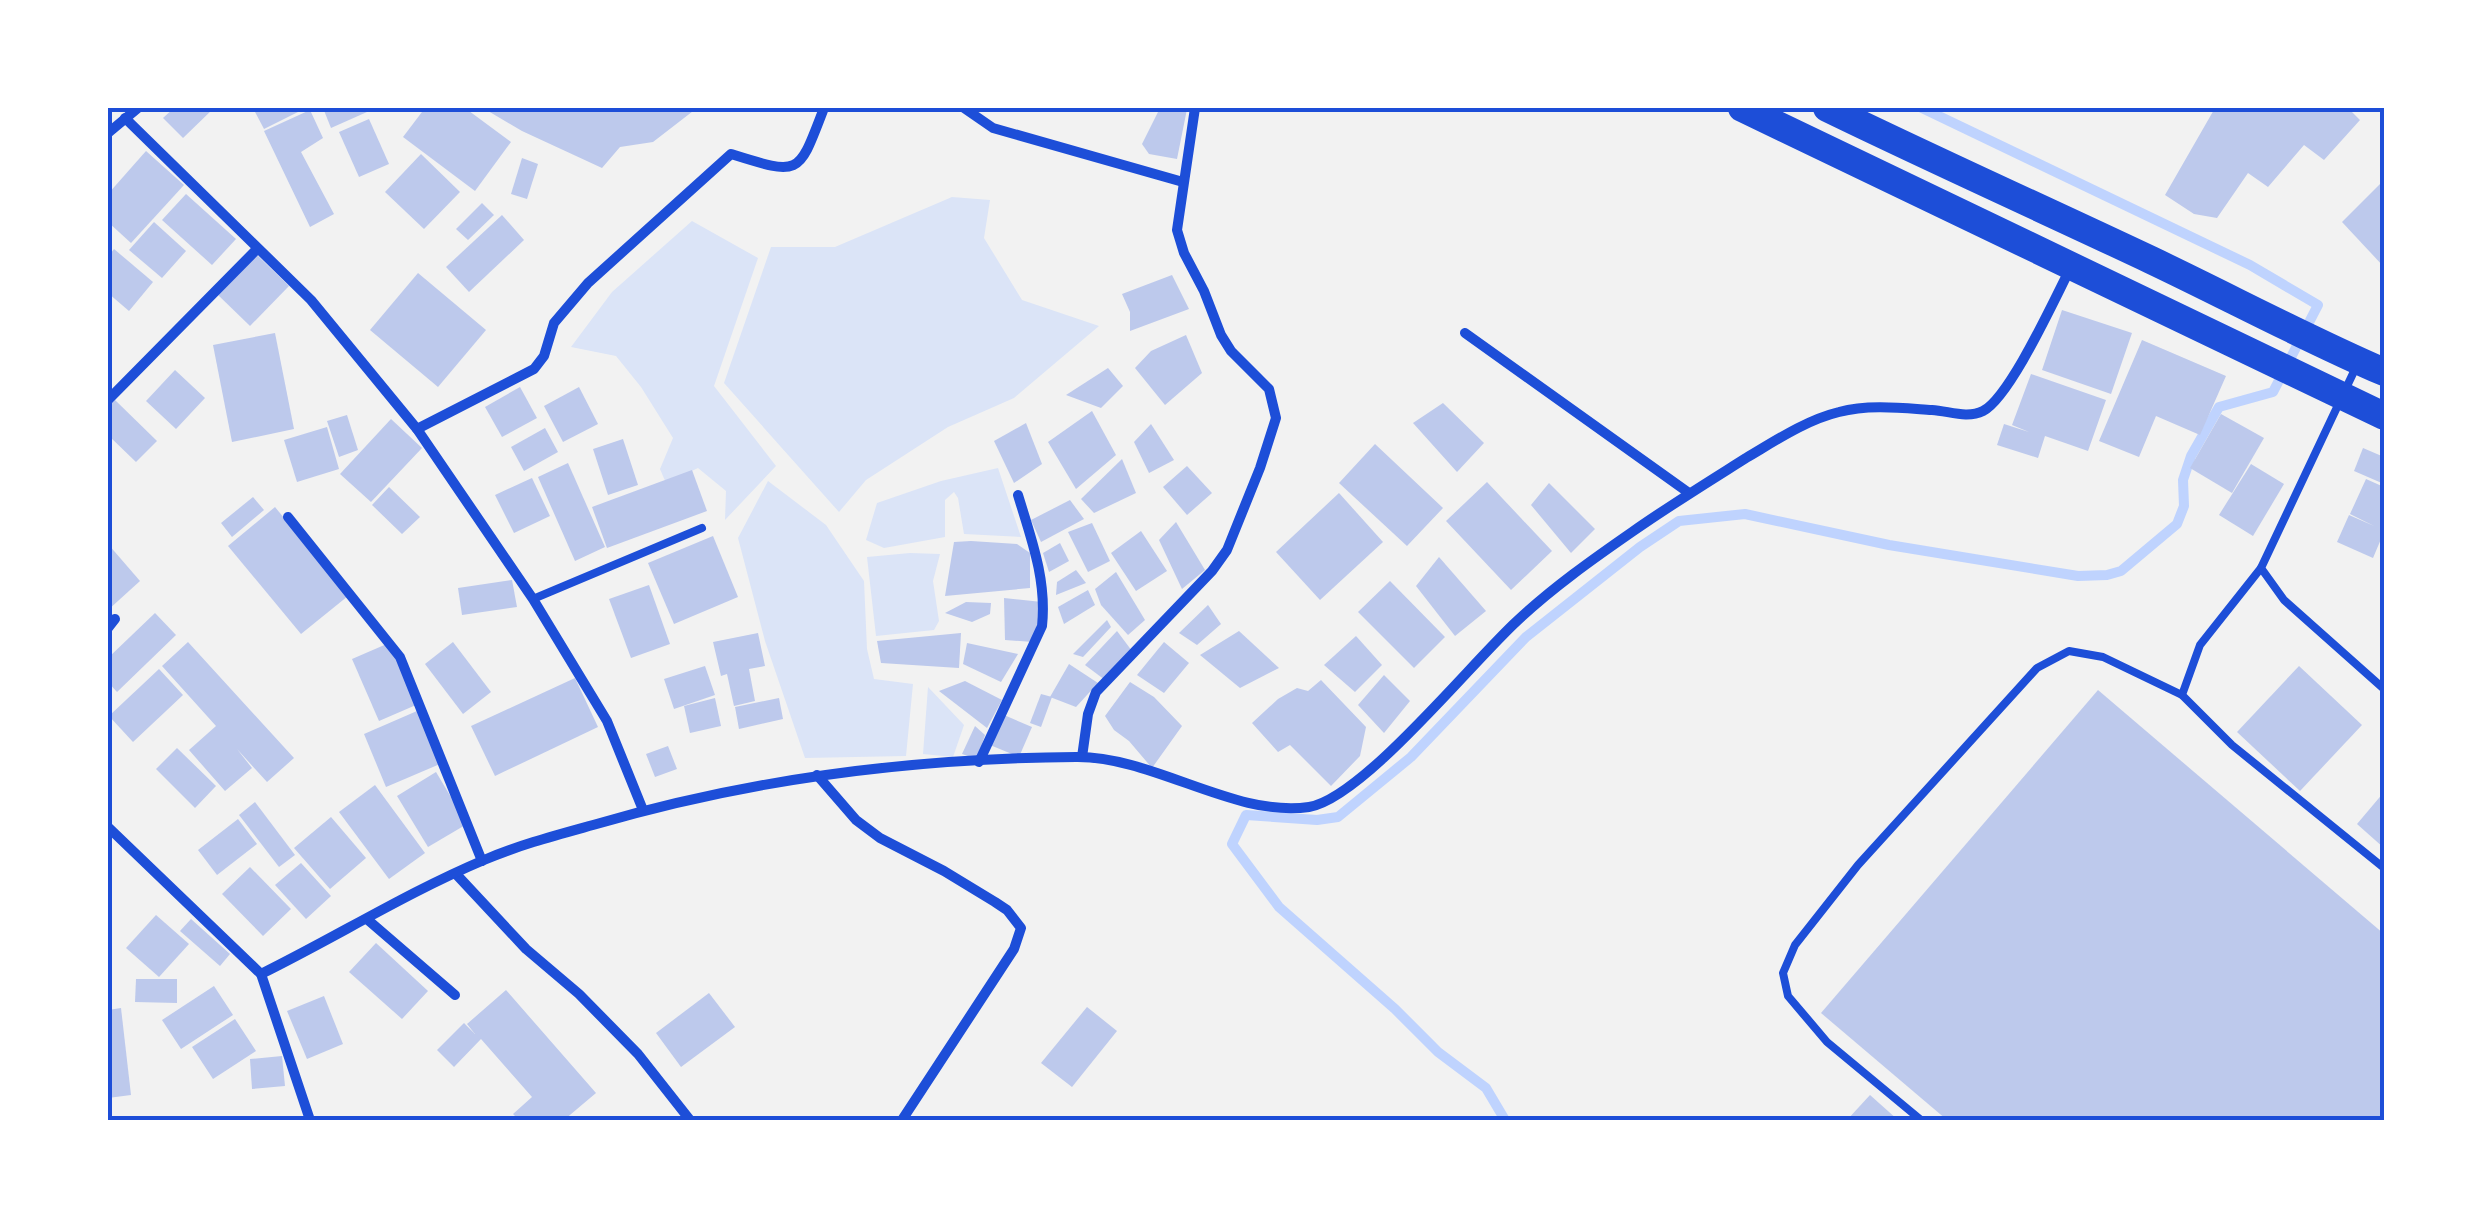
<svg xmlns="http://www.w3.org/2000/svg" width="2492" height="1228" viewBox="0 0 2492 1228" font-family="'IBM Plex Sans',sans-serif">
<rect width="100%" height="100%" fill="#f2f2f2"/>
<g fill="#dbe4f7">
<path d="M952 197 990 200 984 238 1022 300 1099 326 1014 398 948 427 866 480 839 512 724 383 771 247H835Z"/>
<path d="M692 221 758 258 714 386 776 466 725 520 726 491 698 468 666 483 660 469 673 438 641 387 616 356 571 347 612 292Z"/>
<path d="M998 468 1021 537 964 534 958 498 954 492 945 500V537L884 548 866 540 877 503 941 481Z"/>
<path d="M768 481 826 525 864 581 867 649 874 679 913 684 906 756 805 758 765 641 738 538Z"/>
<path d="M910 553 940 554 933 581 939 621 934 630 876 636 867 557Z"/>
<path d="M928 687 964 725 953 757 923 754Z"/>
</g>
<g fill="none" stroke-linecap="round" stroke-linejoin="round">
<path stroke="#bfd3fe" stroke-width="10" d="M1505 1120 1486 1088 1438 1052 1395 1009 1279 907 1232 844 1246 815 1317 820 1338 817 1411 757 1526 637 1640 547 1679 521 1745 514 1889 545 2078 576 2107 575 2121 571 2177 524 2184 506 2183 480 2191 456 2219 407 2273 392 2318 305 2250 265 1922 108"/>
</g>
<g fill="#bdc9ec">
<path d="M174 108H214L183 138 163 118Z"/>
<path d="M253 108H306L264 129Z"/>
<path d="M323 108H376L331 128Z"/>
<path d="M425 108H465L511 142 475 191 403 137Z"/>
<path d="M483 108H697L653 142 620 147 602 168 522 131Z"/>
<path d="M1160 108 1187 109 1177 159 1149 154 1142 144Z"/>
<path d="M2215 108H2348L2360 120 2324 160 2304 145 2268 187 2248 173 2217 218 2194 214 2165 195Z"/>
<path d="M310 110 323 138 301 152 334 214 310 227 264 131Z"/>
<path d="M369 119 389 164 359 177 339 132Z"/>
<path d="M146 151 184 185 131 243 108 222V194Z"/>
<path d="M421 154 460 192 424 229 385 192Z"/>
<path d="M522 158 538 164 527 199 511 194Z"/>
<path d="M2384 180V267L2342 222Z"/>
<path d="M186 194 236 239 212 265 162 220Z"/>
<path d="M482 203 494 215 468 240 456 229Z"/>
<path d="M502 215 524 240 469 292 446 267Z"/>
<path d="M154 222 186 251 162 278 129 250Z"/>
<path d="M114 249 153 282 129 311 108 293V257Z"/>
<path d="M255 253 289 286 250 326 216 293Z"/>
<path d="M418 273 486 330 438 387 370 330Z"/>
<path d="M1172 275 1189 309 1130 331V312L1122 294Z"/>
<path d="M2062 310 2132 333 2111 394 2042 370Z"/>
<path d="M275 333 294 429 232 442 213 345Z"/>
<path d="M1186 335 1202 373 1165 405 1135 368 1151 351Z"/>
<path d="M2142 340 2226 376 2200 435 2156 416 2139 457 2099 441Z"/>
<path d="M1108 368 1123 386 1101 408 1066 395Z"/>
<path d="M175 370 205 398 176 429 146 401Z"/>
<path d="M2031 374 2106 400 2088 451 2045 436 2038 458 1997 445 2004 424 2029 432 2012 425Z"/>
<path d="M520 387 537 418 502 437 485 407Z"/>
<path d="M579 387 598 424 563 442 544 406Z"/>
<path d="M115 400 157 441 136 462 108 435V407Z"/>
<path d="M1443 403 1484 443 1457 472 1413 423Z"/>
<path d="M1092 411 1116 455 1076 489 1048 442Z"/>
<path d="M2221 414 2264 438 2232 493 2190 468Z"/>
<path d="M347 415 358 450 339 457 327 421Z"/>
<path d="M391 419 422 448 371 502 340 474Z"/>
<path d="M1026 423 1042 464 1014 483 994 441Z"/>
<path d="M1151 424 1174 460 1149 473 1134 442Z"/>
<path d="M327 427 339 469 297 482 284 440Z"/>
<path d="M545 428 558 452 524 471 511 447Z"/>
<path d="M623 439 638 485 608 495 593 449Z"/>
<path d="M1375 444 1443 508 1407 546 1339 483Z"/>
<path d="M2363 448 2384 457V484L2354 471Z"/>
<path d="M1122 459 1136 493 1094 513 1081 499Z"/>
<path d="M568 463 605 547 575 561 538 477Z"/>
<path d="M2251 464 2284 484 2253 536 2219 515Z"/>
<path d="M1187 466 1212 493 1187 515 1163 487Z"/>
<path d="M692 470 707 511 607 548 592 507Z"/>
<path d="M532 478 550 516 514 533 495 495Z"/>
<path d="M2366 479 2384 487V532L2373 558 2337 542 2349 515 2374 526 2350 514Z"/>
<path d="M1487 482 1552 551 1511 590 1446 521Z"/>
<path d="M1549 483 1595 529 1571 553 1531 505Z"/>
<path d="M389 487 420 517 402 534 372 505Z"/>
<path d="M1339 493 1383 542 1320 600 1276 552Z"/>
<path d="M253 497 264 510 232 537 221 523Z"/>
<path d="M1070 500 1084 519 1041 542 1031 520Z"/>
<path d="M275 507 348 596 301 634 228 546Z"/>
<path d="M1176 522 1205 570 1182 589 1159 540Z"/>
<path d="M1092 523 1110 561 1088 572 1068 532Z"/>
<path d="M1141 531 1167 571 1136 591 1111 553Z"/>
<path d="M713 536 738 597 674 624 648 563Z"/>
<path d="M971 541 1017 544 1030 553V588L945 596 954 542Z"/>
<path d="M1060 543 1069 561 1049 572 1043 553Z"/>
<path d="M108 544 140 581 108 610Z"/>
<path d="M1439 557 1486 611 1455 636 1416 586Z"/>
<path d="M1076 570 1086 583 1056 595 1057 582Z"/>
<path d="M1116 572 1145 620 1128 635 1101 605 1095 589Z"/>
<path d="M512 580 517 607 462 615 458 588Z"/>
<path d="M1390 581 1445 637 1414 668 1358 612Z"/>
<path d="M649 585 670 644 631 658 609 599Z"/>
<path d="M1088 590 1095 605 1064 624 1058 607Z"/>
<path d="M1004 598 1042 602 1033 642 1005 640Z"/>
<path d="M966 602 991 603 990 614 972 622 945 613Z"/>
<path d="M1208 605 1221 624 1197 645 1179 633Z"/>
<path d="M155 613 176 635 117 692 108 682V658Z"/>
<path d="M1107 620 1111 627 1083 657 1073 654Z"/>
<path d="M1117 631 1132 651 1105 680 1085 665Z"/>
<path d="M1239 631 1279 668 1240 688 1200 655Z"/>
<path d="M758 633 765 666 749 669 755 701 734 706 727 674 721 676 713 642Z"/>
<path d="M961 633 959 668 881 663 877 641Z"/>
<path d="M1356 636 1382 665 1355 692 1324 665Z"/>
<path d="M188 642 294 758 267 782 237 749 252 768 225 791 189 750 216 726 162 666Z"/>
<path d="M453 642 491 692 463 714 425 664Z"/>
<path d="M1164 642 1189 663 1164 693 1137 675Z"/>
<path d="M389 643 416 705 379 721 352 659Z"/>
<path d="M967 643 1018 654 1001 682 963 664Z"/>
<path d="M1069 664 1098 683 1076 707 1050 697Z"/>
<path d="M705 666 715 695 674 709 664 679Z"/>
<path d="M2299 666 2362 725 2300 791 2237 732Z"/>
<path d="M159 669 183 695 133 742 109 716Z"/>
<path d="M1384 675 1410 701 1384 733 1358 705Z"/>
<path d="M575 678 598 727 495 776 471 726Z"/>
<path d="M1321 680 1366 727 1360 756 1331 786 1290 745 1278 752 1252 723 1278 699 1297 688 1308 691Z"/>
<path d="M965 681 1002 700 987 728 939 691Z"/>
<path d="M1130 682 1154 697 1182 726 1152 768 1129 741 1114 730 1105 716Z"/>
<path d="M2098 690 2384 934V1120H1947L1821 1013Z"/>
<path d="M1041 694 1052 697 1041 727 1030 723Z"/>
<path d="M715 698 721 726 690 733 684 706Z"/>
<path d="M779 698 783 719 739 729 735 707Z"/>
<path d="M417 711 440 764 386 787 364 734Z"/>
<path d="M1004 715 1032 727 1019 757 990 745Z"/>
<path d="M975 726 985 735 977 759 962 754Z"/>
<path d="M668 746 677 769 655 777 646 754Z"/>
<path d="M177 748 216 786 195 808 156 769Z"/>
<path d="M436 772 467 824 428 847 397 796Z"/>
<path d="M375 785 425 853 389 879 339 812Z"/>
<path d="M2384 792V848L2357 824Z"/>
<path d="M255 802 295 855 279 867 239 815Z"/>
<path d="M331 817 366 858 330 889 294 848Z"/>
<path d="M238 819 257 844 217 875 198 850Z"/>
<path d="M301 863 331 896 306 919 275 885Z"/>
<path d="M250 867 291 909 263 936 222 894Z"/>
<path d="M156 915 189 944 159 977 126 948Z"/>
<path d="M191 919 230 954 220 966 180 931Z"/>
<path d="M376 943 428 991 402 1019 349 972Z"/>
<path d="M136 979H177V1003L135 1002Z"/>
<path d="M214 986 233 1015 181 1049 162 1020Z"/>
<path d="M506 990 596 1093 564 1120H519L513 1114 532 1097 481 1039 454 1067 437 1050 464 1023 475 1034 467 1024Z"/>
<path d="M709 993 735 1027 681 1067 656 1033Z"/>
<path d="M324 996 343 1044 307 1059 287 1011Z"/>
<path d="M1087 1007 1117 1031 1072 1087 1041 1063Z"/>
<path d="M121 1008 131 1095 108 1098V1010Z"/>
<path d="M235 1019 256 1051 213 1079 192 1047Z"/>
<path d="M282 1056 285 1086 252 1089 250 1059Z"/>
<path d="M1870 1095 1898 1120H1847Z"/>
</g>
<g fill="none" stroke-linecap="round" stroke-linejoin="round">
<g stroke="#1d4ed8" stroke-width="8">
<path d="M2357 365 2261 568 2284 600 2384 689"/>
<path d="M2261 568 2200 645 2182 695 2232 745 2384 868"/>
<path d="M533 599 702 528"/>
<path d="M1921 1120 1827 1042 1788 996 1783 973 1795 945 1858 865 2037 668 2069 651 2103 657 2182 695"/>
</g>
<g stroke="#1d4ed8" stroke-width="10">
<path d="M964 108 993 128 1183 182"/>
<path d="M125 118 311 300 417 429 533 599 607 721 643 810"/>
<path d="M108 133 138 108"/>
<path d="M1465 333 1689 493"/>
<path d="M108 400 257 249"/>
<path d="M417 429 534 369 544 356 554 323 588 283 731 154C801 176 798 176 824 108"/>
<path d="M288 517 400 657 482 861"/>
<path d="M108 628 115 619"/>
<path d="M1082 757 1088 714 1096 692 1212 571 1227 550 1260 468 1276 418 1269 389 1231 351 1221 335 1204 291 1184 253 1177 230 1195 108"/>
<path d="M979 762 1042 626C1047 580 1031 538 1018 495"/>
<path d="M817 775 856 820 880 838 944 871 995 902 1007 910 1021 928 1014 949 902 1120"/>
<path d="M108 827 261 974 310 1120"/>
<path d="M456 874 526 949 579 994 638 1054 690 1120"/>
<path d="M368 920 455 995"/>
<path d="M261 974C336 937 408 892 484 860 519 845 557 835 593 825 750 779 913 758 1076 757 1153 756 1235 818 1309 807 1363 798 1472 662 1517 621 1552 588 1593 559 1632 532 1669 506 1708 482 1746 458 1775 441 1806 420 1839 412 1869 404 1902 408 1932 410 1949 411 1967 419 1983 411 2010 397 2054 300 2070 269"/>
</g>
<g stroke="#1d4ed8" stroke-width="28">
<path d="M1742 108 2384 416"/>
<path d="M1827 108C1934 160 2043 209 2151 260 2229 297 2305 338 2384 372"/>
</g>
</g>
<rect width="2492" height="1228" fill="none" stroke="#ffffff" stroke-width="220"/>
<rect x="110" y="110" width="2272" height="1008" fill="none" stroke="#1d4ed8" stroke-width="4"/>
</svg>
